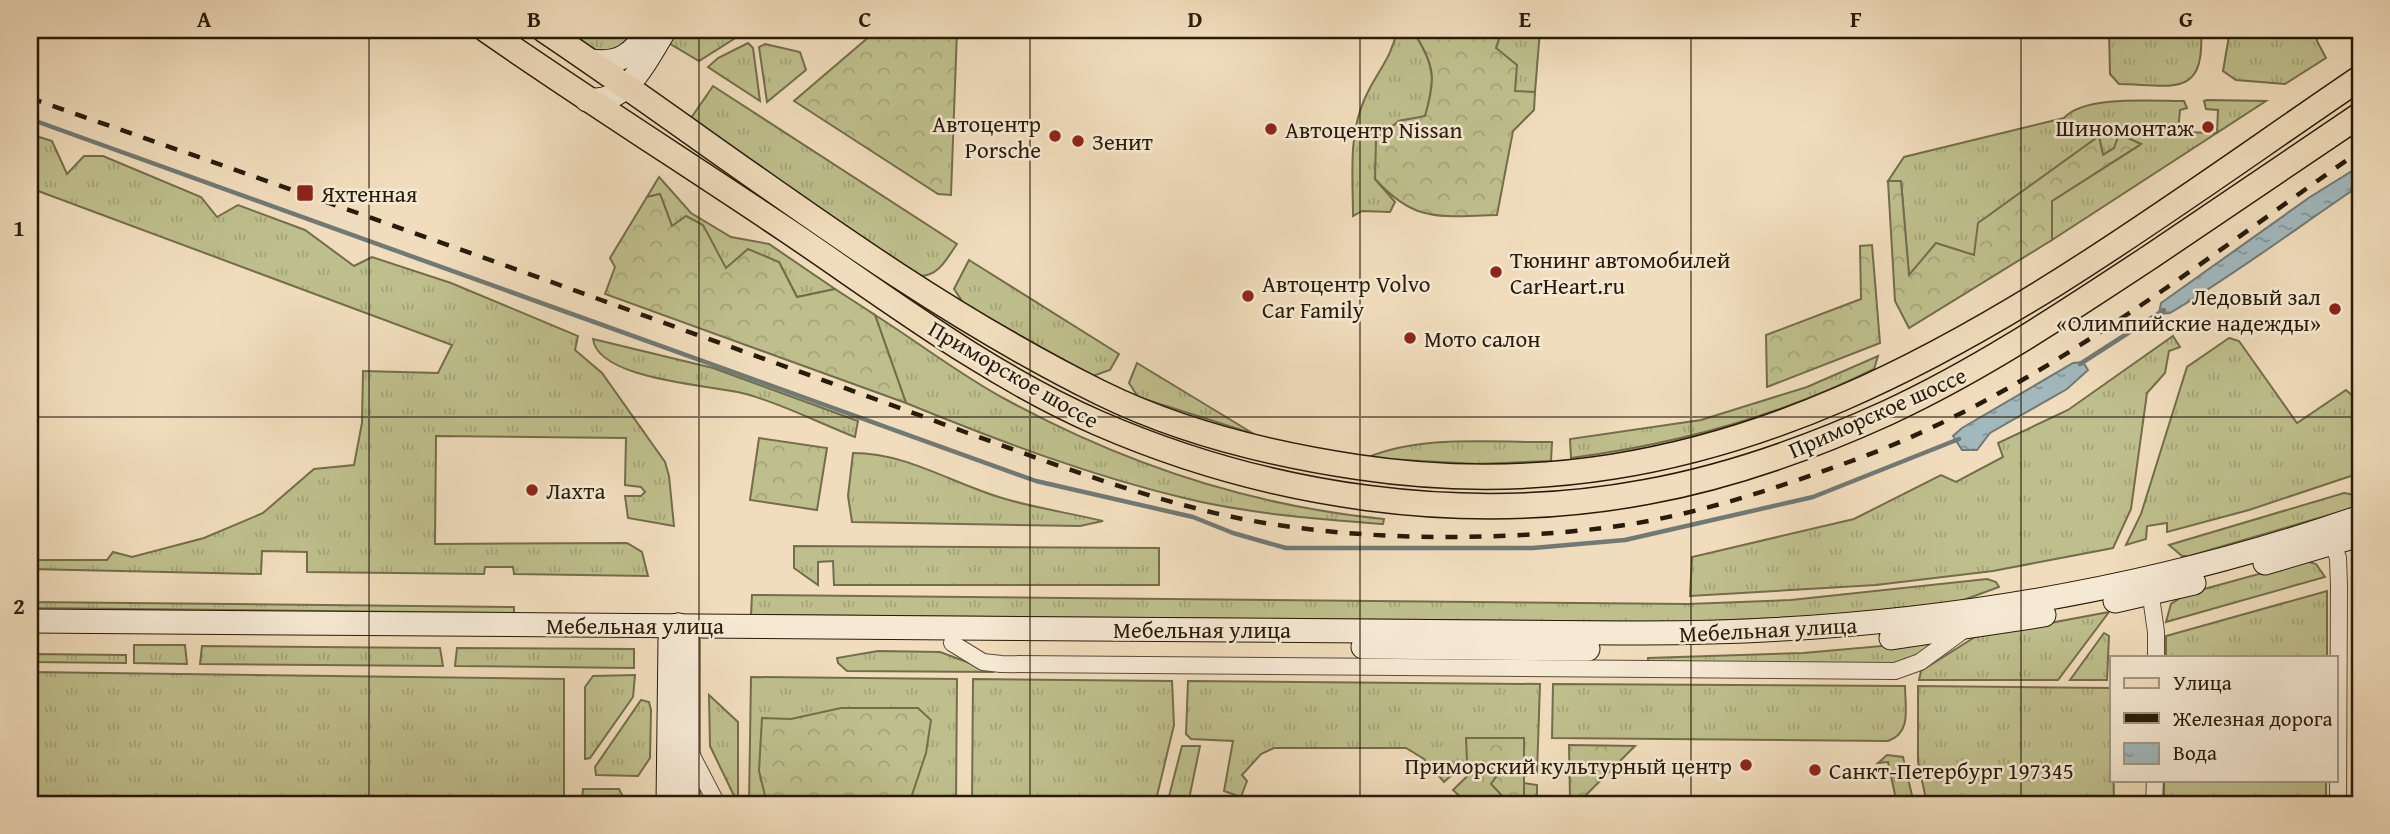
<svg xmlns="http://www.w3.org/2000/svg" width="2390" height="834" viewBox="0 0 2390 834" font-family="'Gentium Book Plus',serif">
<defs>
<pattern id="grass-tufts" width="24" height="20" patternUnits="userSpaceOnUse" patternTransform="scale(1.75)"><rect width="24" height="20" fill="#bfbf8d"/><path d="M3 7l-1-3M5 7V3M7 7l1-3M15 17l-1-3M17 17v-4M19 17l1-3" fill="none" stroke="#a4a478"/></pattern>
<pattern id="forest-crowns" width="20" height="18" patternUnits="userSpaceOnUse" patternTransform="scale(1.75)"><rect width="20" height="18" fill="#bfbf8d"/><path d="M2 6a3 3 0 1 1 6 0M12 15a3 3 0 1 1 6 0" fill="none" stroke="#a4a478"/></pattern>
<pattern id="water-ripples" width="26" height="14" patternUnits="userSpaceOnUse" patternTransform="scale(1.75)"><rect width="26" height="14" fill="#a1b8bd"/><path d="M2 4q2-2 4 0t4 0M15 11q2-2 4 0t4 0" fill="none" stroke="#839598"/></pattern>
</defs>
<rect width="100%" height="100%" fill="#f1ddbd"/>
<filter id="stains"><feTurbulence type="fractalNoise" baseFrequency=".00286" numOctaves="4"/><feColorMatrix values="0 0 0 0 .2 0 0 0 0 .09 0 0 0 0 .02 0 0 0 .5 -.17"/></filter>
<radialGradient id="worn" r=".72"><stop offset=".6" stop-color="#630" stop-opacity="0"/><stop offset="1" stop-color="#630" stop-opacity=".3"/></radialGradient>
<g fill="url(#grass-tufts)" stroke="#746d4b" stroke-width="2">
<path d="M565 30H636L620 52H597Z"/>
<path d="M676 30H748L699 61 667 42Z"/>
<path d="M1397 30H1431L1416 36C1436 67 1435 82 1425 117L1399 121 1375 179 1395 202 1390 212 1362 211 1353 216C1353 177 1348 135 1365 98 1377 71 1391 60 1397 30Z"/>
<path d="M1502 30H1540L1535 92H1515L1496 48Z"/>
<path d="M2109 30H2201C2205 99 2173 85 2119 84L2110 74Z"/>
<path d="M2230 30H2256L2263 37 2270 36 2276 30H2317V41L2326 58 2285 84 2236 80 2223 71Z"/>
<path d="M748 43 753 48 760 101 708 67 718 58Z"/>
<path d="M765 44 800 52 806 70 767 102 759 47Z"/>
<path d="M713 86 957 244C947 258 939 276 920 276L689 121Z"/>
<path d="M2207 100 2266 101 2052 240V201L2140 145 2114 148 2103 155 2099 137 2075 155 1974 255 1909 276 1901 181H1888L1904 157 2064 118C2084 95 2154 101 2184 101L2187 108 2180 110 2178 132 2217 133 2218 110 2206 109 2204 101Z"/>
<path d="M30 134 52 141 67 174 84 156H103L201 197 217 217 238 205 305 230 354 266 372 257 451 283 578 336 575 350 602 373 665 462 669 476 674 526 628 518 625 496H641L645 492 641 487 625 485 626 438 436 436 435 544 627 543 642 552 648 576 514 574 513 567H485L484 574 307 572V552L262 551 261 574 30 569V560H107L113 552 132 557 204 538 263 513 314 469 354 465 362 423 363 371 438 373 452 345 30 188Z"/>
<path d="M659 177 691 213 731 237 769 244 835 289 797 297 779 262 726 269 672 226 660 194 647 197Z"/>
<path d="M969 260 1119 354 1110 370 1093 376 964 304 954 289Z"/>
<path d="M875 315C918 342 960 375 1005 399 1122 463 1251 506 1384 519L1383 524C1318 519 1252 514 1188 499 1091 476 999 441 906 403Z"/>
<path d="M2173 336 2180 347 2169 351 2165 373 2147 393 2131 509 2113 548 1993 571 1876 585 1690 596 1692 557 1854 519 1941 475 1956 482 2003 457 1998 443 2068 410Z"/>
<path d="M2229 338 2239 341 2297 423 2346 390 2355 398 2360 395V473L2249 510 2167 532V523L2147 526 2146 539 2126 545 2141 514 2187 367Z"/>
<path d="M593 339 713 368 858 421 855 437C819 423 783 404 746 394 712 385 598 380 593 339Z"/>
<path d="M1878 356 1874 369C1778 417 1677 444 1571 458L1570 439 1701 420 1807 387Z"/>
<path d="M1137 363 1254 434 1138 397 1129 383Z"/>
<path d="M1552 442 1551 461 1477 464 1366 458C1422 434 1492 443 1552 442Z"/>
<path d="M853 453C907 453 951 483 1002 498 1035 508 1070 513 1103 521L1080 526 852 522 848 496Z"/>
<path d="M2344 493C2352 494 2360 496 2360 506L2189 556H2182L2169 545Z"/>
<path d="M794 546 1159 548V585H834L833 561 818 562V585L794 568Z"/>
<path d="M2306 561 2316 564 2325 577 2166 622 2171 604 2186 594Z"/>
<path d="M1987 579 1996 582 1999 587 1958 602 1823 616 1689 622 751 615 752 595 1688 604 1791 600Z"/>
<path d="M2327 591V657H2166V636Z"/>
<path d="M30 602 514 607V613L30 608Z"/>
<path d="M2360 605V715L2352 718 2355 607Z"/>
<path d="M2109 612 2058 680H1919L1921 671 1975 637Z"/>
<path d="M2104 633 2109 636 2107 680H2070Z"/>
<path d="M1927 642 1928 647 1916 656 1892 664 1648 662V658L1803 653Z"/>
<path d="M134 645H185L187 664 134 663Z"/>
<path d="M202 646 440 648 443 666 200 664Z"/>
<path d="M457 648 634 649V668L455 666Z"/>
<path d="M878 651 940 652 994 672 847 671 838 663 837 658Z"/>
<path d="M30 654 126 655V663L30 662Z"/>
<path d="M30 672 564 679V804H30Z"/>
<path d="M635 675 633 697 590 758 585 759V687L593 676Z"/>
<path d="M751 677 957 679 956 804H749Z"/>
<path d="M973 679 1172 681 1174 725 1155 804H972Z"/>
<path d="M1188 681 1540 684 1537 773 1524 776V738H1467V761L1444 782 1424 759 1406 748H1274L1261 754 1242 775 1247 781 1241 797 1224 791 1233 741 1191 739 1186 734Z"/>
<path d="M1553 684 1905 686C1905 707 1912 733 1888 741L1552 738Z"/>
<path d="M1918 686 2112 688 2114 804H1927L1918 762Z"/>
<path d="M709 695 738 722V804L710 746Z"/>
<path d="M641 700 649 702 651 710 650 758 638 776 596 775 595 767Z"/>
<path d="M1182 746H1200L1188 804H1167Z"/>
<path d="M1887 755 1903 757 1914 804H1897L1888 762 1878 763Z"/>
<path d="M1483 761 1524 798V783L1537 785V794L1526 804H1468L1453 790Z"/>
<rect x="2164" y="780" width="162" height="24"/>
<path d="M583 789H619L624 799 621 804H582Z"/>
</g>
<g fill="url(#forest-crowns)" stroke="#746d4b" stroke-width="2">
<path d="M877 30H957L951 195 938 194 794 101Z"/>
<path d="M1431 30H1502L1496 48 1517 65 1515 91 1535 92 1534 110 1513 131 1497 215C1440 216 1416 224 1375 179L1376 139 1399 121 1425 116C1435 82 1436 67 1416 36Z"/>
<path d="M2119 134 2141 144 2052 201V240L1909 328 1895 301 1888 181H1901L1909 275 1936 243 1974 255 1978 223 2099 136 2103 155 2114 148Z"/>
<path d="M660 194 672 226 686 216 703 225 726 268 748 249 779 262 797 297 835 289 875 315 906 403 605 294 615 267 610 258 647 197Z"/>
<path d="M1872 245 1880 343 1767 387 1766 335 1861 299 1860 246Z"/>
<path d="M759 438 827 448 817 510 750 500Z"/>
<path d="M841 708H918L931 720 926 753 909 804H767L759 771 762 718 791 719Z"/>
<path d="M1466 738H1524V798L1505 799 1491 784 1498 774 1483 761 1475 769 1467 761Z"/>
<path d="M1569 745 1635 746 1583 798 1570 799Z"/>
</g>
<g fill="url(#water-ripples)" stroke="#717975" stroke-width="2">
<path d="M2360 166V185L2356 188C2294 230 2234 275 2170 313L2159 314 2161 303 2310 197Z"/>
<path d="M2083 362 2088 370 2067 389 1990 433 1977 450H1962L1953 436 1962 428 2073 363Z"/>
</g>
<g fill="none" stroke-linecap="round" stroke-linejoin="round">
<g stroke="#717975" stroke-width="4.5">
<path d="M30 119 1036 481 1193 517 1233 533 1286 548H1533L1625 540 1813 497 1959 439"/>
<path d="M2080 364 2164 310"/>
</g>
<defs>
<g id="street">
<path d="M2330 535 2338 558 2339 585 2338 804"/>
<path d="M2149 583 2156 632V657"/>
<path d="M952 643 983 662 1001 664 1895 671 1920 662 1965 629"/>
<path d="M689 750 717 804"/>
<path d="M2154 804 2155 780"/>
</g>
<g id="secondary">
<path d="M590 61C619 65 632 55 648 32"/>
<path d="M587 100C628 105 646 59 665 30"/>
<path d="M2265 563 2360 535"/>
<path d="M2115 601 2194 583"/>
<path d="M30 621 1621 633C1873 635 2122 600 2360 517"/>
<path d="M678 625 688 641V804"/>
<path d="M1891 638 2044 615"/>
<path d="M1363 647 1588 649"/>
<path d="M668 804 670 640 678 625"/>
</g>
<g id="primary">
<path d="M486 30C584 98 685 162 785 229 886 297 986 374 1098 423 1268 497 1464 526 1646 492 1729 477 1810 448 1887 413 1980 370 2065 313 2150 257 2220 210 2290 163 2360 115"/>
<path d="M544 30C726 152 904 296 1101 393 1180 432 1270 454 1357 467 1762 528 2047 290 2360 78"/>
</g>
</defs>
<use href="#street" stroke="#5a4c36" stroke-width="18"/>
<use href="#secondary" stroke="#281b09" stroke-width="25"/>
<use href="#primary" stroke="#281b09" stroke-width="27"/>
<use href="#street" stroke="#f6e9d4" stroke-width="16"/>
<use href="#secondary" stroke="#f6e9d4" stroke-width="23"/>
<use href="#primary" stroke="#f1ddbd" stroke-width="24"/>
<path stroke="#281b09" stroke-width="4.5" stroke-dasharray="12 12" stroke-linecap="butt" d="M30 98C247 174 465 250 681 329 776 363 870 397 965 432 1051 463 1138 496 1228 516 1345 541 1485 542 1604 528 1686 518 1769 491 1846 463 2033 397 2198 263 2360 151"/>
</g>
<path fill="none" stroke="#281b09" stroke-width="2" stroke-opacity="0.55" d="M369 30V804M699 30V804M1030 30V804M1360 30V804M1691 30V804M2021 30V804M30 417H2360"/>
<g fill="#8f2418" stroke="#f6e9d4" stroke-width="2.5">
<circle cx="2208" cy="127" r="7"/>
<circle cx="1271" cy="129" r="7"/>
<circle cx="1055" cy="136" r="7"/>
<circle cx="1078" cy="141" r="7"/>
<rect x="296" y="184" width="18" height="18" rx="3.5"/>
<circle cx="1496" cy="272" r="7"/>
<circle cx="1248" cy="296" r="7"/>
<circle cx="2335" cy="309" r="7"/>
<circle cx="1410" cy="338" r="7"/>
<circle cx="532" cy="490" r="7"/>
<circle cx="1746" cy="765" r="7"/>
<circle cx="1815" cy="770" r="7"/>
</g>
<g text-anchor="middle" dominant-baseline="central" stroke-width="5" stroke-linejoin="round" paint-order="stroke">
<g font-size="23" fill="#281b09" stroke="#f6e9d4" text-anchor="start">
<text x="1041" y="123" text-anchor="end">Автоцентр<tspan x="1041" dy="26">Porsche</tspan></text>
<text x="2194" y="127" text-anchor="end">Шиномонтаж</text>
<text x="1285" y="129">Автоцентр Nissan</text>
<text x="1092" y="141">Зенит</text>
<text x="321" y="193">Яхтенная</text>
<text x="1510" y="259">Тюнинг автомобилей<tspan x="1510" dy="26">CarHeart.ru</tspan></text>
<text x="1262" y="283">Автоцентр Volvo<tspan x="1262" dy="26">Car Family</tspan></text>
<text x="2321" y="296" text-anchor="end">Ледовый зал<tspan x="2321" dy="26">«Олимпийские надежды»</tspan></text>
<text x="1424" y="338">Мото салон</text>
<text x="546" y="490">Лахта</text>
<text x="1732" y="765" text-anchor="end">Приморский культурный центр</text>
<text x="1829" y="770">Санкт-Петербург 197345</text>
</g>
<g font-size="23" fill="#281b09" stroke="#f6e9d4">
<text transform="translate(1014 374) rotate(30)">Приморское шоссе</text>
<text transform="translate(1877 412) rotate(-24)">Приморское шоссе</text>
<text x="635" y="625">Мебельная улица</text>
<text x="1202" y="629">Мебельная улица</text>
<text transform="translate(1768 629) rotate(-3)">Мебельная улица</text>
</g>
</g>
<rect width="2390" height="834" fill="none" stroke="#f1ddbd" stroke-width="77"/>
<rect x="2110" y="656" width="228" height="126" fill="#f6e9d4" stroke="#a49783" stroke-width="2"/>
<rect x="2124" y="678" width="35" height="10" fill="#f1ddbd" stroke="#a49783" stroke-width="2"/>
<text x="2173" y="690" font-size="21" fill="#281b09">Улица</text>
<rect x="2124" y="713" width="35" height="10" fill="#281b09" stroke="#a49783" stroke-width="2"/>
<text x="2173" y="726" font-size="21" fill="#281b09">Железная дорога</text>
<rect x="2124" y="743" width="35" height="21" fill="url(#water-ripples)" stroke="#a49783" stroke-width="2"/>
<text x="2173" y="760" font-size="21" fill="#281b09">Вода</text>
<rect x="38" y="38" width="2314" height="758" fill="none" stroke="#281b09" stroke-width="2.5"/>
<g font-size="23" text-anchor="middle" font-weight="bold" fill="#281b09">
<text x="204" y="27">A</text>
<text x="534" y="27">B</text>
<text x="865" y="27">C</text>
<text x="1195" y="27">D</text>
<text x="1525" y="27">E</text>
<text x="1856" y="27">F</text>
<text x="2186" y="27">G</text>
<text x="19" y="236">1</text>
<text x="19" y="614">2</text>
</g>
<rect width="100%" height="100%" filter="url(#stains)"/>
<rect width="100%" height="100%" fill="url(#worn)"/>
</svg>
